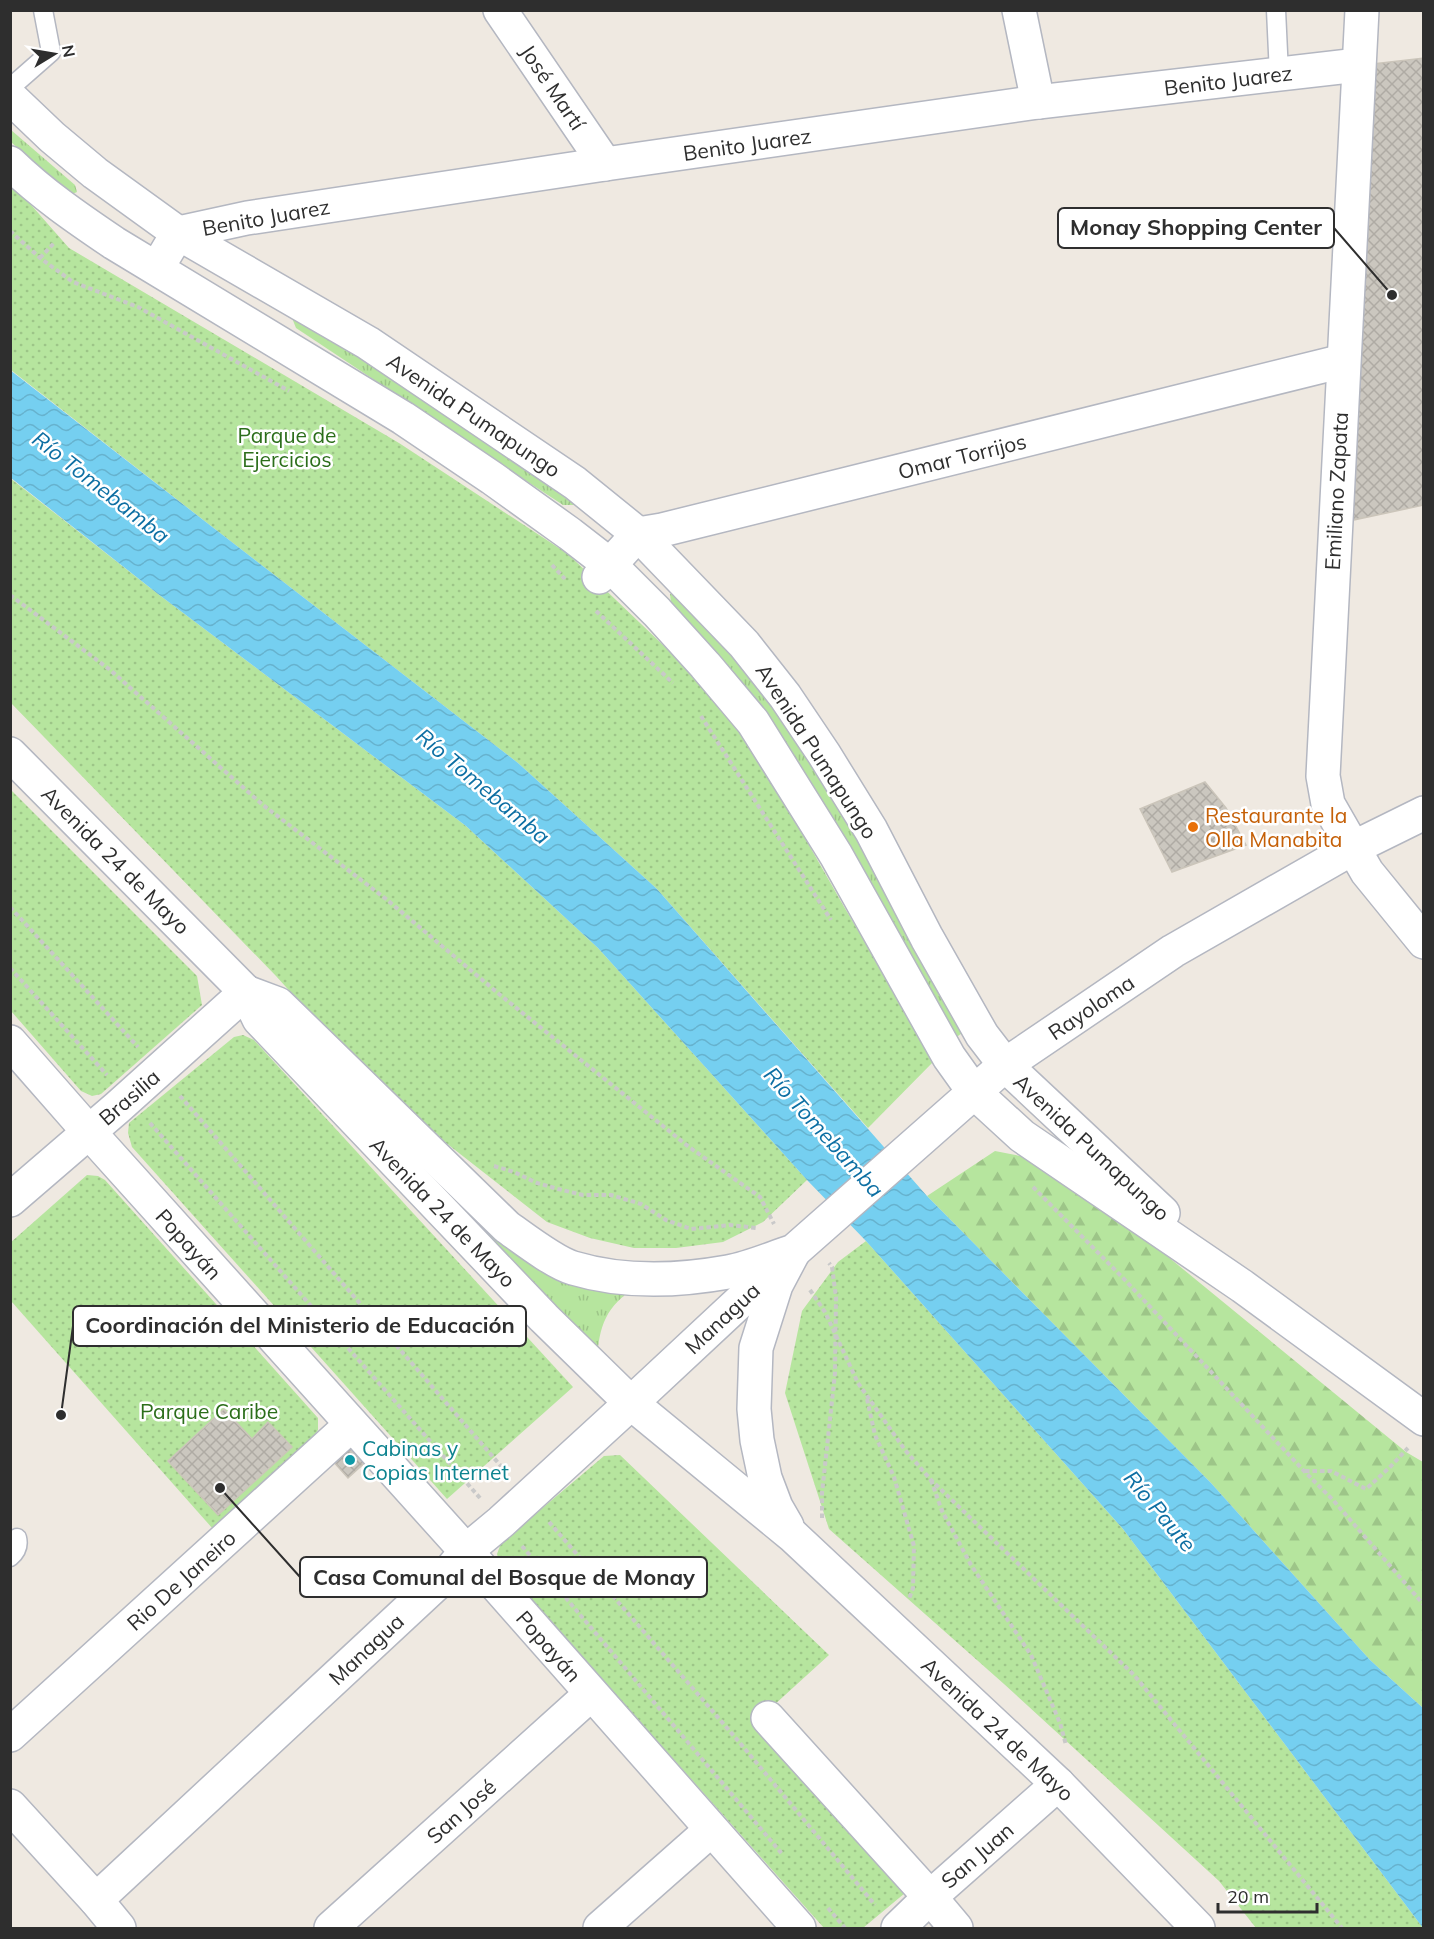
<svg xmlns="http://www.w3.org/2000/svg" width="1434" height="1939" viewBox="0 0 1434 1939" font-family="Mulish,sans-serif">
<defs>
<pattern id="grass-tufts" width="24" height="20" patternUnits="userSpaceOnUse" patternTransform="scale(1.5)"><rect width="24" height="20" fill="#b6e59e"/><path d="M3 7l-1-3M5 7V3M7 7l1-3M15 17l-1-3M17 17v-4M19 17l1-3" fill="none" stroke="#9dc588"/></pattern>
<pattern id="forest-firs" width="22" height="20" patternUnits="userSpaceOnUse" patternTransform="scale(1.5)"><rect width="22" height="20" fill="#b6e59e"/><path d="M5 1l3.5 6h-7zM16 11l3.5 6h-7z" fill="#9dc588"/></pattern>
<pattern id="park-dots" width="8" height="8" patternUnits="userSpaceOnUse" patternTransform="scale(1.5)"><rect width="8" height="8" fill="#b6e59e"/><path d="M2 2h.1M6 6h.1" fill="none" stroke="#9dc588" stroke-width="1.8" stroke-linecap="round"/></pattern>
<pattern id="water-waves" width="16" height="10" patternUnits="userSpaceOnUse" patternTransform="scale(1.5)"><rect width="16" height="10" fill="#75cff0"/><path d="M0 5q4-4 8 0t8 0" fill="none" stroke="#66b2ce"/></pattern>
<pattern id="building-cross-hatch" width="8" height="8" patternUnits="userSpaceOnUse" patternTransform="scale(1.5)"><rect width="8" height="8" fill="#cbc7bf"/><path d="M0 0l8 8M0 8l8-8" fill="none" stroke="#afaba4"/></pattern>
</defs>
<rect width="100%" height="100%" fill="#efe9e1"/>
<g fill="url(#grass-tufts)">
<path d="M11 130 75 185 77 192 70 195 11 142Z"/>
<path d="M292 318 302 320 570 495 576 505H563L531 484 296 328Z"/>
<path d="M670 594 681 595 736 656 779 715 860 840 965 1031 951 1041 671 603Z"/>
<path d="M277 1007 472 1198 636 1287C606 1306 599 1326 597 1360Z"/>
</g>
<path fill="url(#forest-firs)" d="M995 1151 1025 1157 1150 1242 1406 1452 1423 1462V1708L1370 1660 1211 1483 927 1196Z"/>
<g fill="url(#park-dots)">
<path d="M10 181 69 248 399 443 568 554 734 713 843 905 935 1060 868 1128 657 889 518 763 211 526 11 370Z"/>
<path d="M10 478 158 594 466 826 598 948 807 1180 763 1222 723 1242 676 1248H634L590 1238 547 1222 381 1092 276 976 11 703Z"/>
<path d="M10 789 197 976 202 1005 101 1094 92 1096 81 1091 11 1011Z"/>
<path d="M243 1035 254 1040 573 1387 447 1499 132 1147 128 1133 129 1123 234 1037Z"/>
<path d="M87 1175 98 1176 105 1180 318 1418V1430L312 1439 213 1529 11 1301 10 1243Z"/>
<path d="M866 1241 1123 1529 1423 1928H1256L1219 1881 1004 1684 829 1529 785 1393 802 1311 838 1262Z"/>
<path d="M620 1455 829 1655 752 1725 905 1893 863 1928H824L500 1565 497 1554 501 1543 604 1456Z"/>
</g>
<path fill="url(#water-waves)" d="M10 370 211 526 518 763 657 889 927 1196 1211 1483 1370 1660 1423 1708V1928L1123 1529 866 1241 807 1180 598 948 466 826 158 594 11 478Z"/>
<g fill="url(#building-cross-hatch)" stroke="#cbc5ba" stroke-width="1.5">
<path d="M1424 58V505L1349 521 1373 64Z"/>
<path d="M1205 782 1226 808 1246 845 1172 872 1140 809Z"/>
<path d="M224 1409 252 1439 268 1422 292 1447 218 1515 168 1461Z"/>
<path d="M353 1441 369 1459 348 1478 332 1460Z"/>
</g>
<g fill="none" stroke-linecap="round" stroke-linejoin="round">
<defs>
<g id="lane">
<path d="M1276 10 1279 74"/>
<path d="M10 88 51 52 43 10"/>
<path d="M10 1557C17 1551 19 1546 17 1538"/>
</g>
<g id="street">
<path d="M500 10 605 164"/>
<path d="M1019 10 1038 102"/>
<path d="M1362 10 1323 776 1328 804 1367 872 1424 942"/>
<path d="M157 268 178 233 247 218 605 164 1038 102 1358 65"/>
<path d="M599 577 638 534 662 530 1343 361"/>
<path d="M10 1042 89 1132 466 1551 799 1928"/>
<path d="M1005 1065 1163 1213"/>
<path d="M974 1092 1022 1136 1242 1286 1424 1419"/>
<path d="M10 1200 118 1107 246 992"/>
<path d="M768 1718 930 1897 956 1928"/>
<path d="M10 1735 351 1425"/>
<path d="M10 1806 96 1900 119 1928"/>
<path d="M96 1900 450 1571 466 1551 501 1522 631 1403 793 1252"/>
<path d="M331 1928 591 1694"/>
<path d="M600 1928 711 1830"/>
<path d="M898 1928 930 1897 1058 1784"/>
</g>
<g id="secondary">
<path d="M10 97 52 137 95 173 178 233 368 343 575 483 638 534 744 644 785 696 824 754 871 830 927 938 982 1035 1005 1065"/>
<path d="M10 163C42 194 77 218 114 243L403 418 492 478 570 534 610 565 657 612 705 665 753 722 836 855 949 1057 974 1092"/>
<path d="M10 754 246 992 259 1019 544 1318 631 1403 793 1536 1058 1784 1198 1928"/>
<path d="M246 992 278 1004 507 1227C524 1239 555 1263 573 1268 623 1283 678 1281 728 1272 751 1268 772 1258 794 1251L1005 1065 1173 951 1353 848 1424 813"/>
<path d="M787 1526 776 1507 765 1478 757 1440 754 1409 756 1348 776 1285 794 1251"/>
</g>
</defs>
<use href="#lane" stroke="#b4b7c1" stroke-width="21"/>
<use href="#street" stroke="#b4b7c1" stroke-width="36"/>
<use href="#secondary" stroke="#b4b7c1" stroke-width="36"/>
<g stroke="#c9c9c9" stroke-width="4" stroke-dasharray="4.5 3" stroke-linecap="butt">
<path d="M10 231 40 258 73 282 138 307 289 391"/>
<path d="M40 258 54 243"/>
<path d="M552 565 565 579"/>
<path d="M10 595 109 669 263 805 386 899 499 994 689 1147 760 1197 774 1224"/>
<path d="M596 611 673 683"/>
<path d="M701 716 831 920"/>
<path d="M10 907 138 1047"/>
<path d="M10 968 107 1075"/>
<path d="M180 1096 507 1473"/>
<path d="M150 1123 480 1498"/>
<path d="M494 1166 514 1172 537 1183 558 1189 583 1195H611L641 1204 666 1220 691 1229 730 1225 756 1228"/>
<path d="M1033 1187 1124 1279 1304 1471 1333 1500 1424 1605"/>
<path d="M810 1290 825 1312 858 1383 905 1450 931 1480 1134 1675 1342 1928"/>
<path d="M867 1399 875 1435 894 1477 914 1546 913 1588 909 1599"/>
<path d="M1305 1471H1331L1366 1489 1389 1468 1408 1448"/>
<path d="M931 1480 942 1511 971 1565 1031 1655 1060 1723 1066 1745"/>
<path d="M822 1518V1493L835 1373 836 1297 832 1267 829 1263"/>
<path d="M549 1522 740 1743 875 1905"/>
<path d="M522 1546 783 1855"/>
<path d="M828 1908 845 1928"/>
</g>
<use href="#lane" stroke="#fff" stroke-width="18"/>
<use href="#street" stroke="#fff" stroke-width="33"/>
<use href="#secondary" stroke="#fff" stroke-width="33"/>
</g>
<circle fill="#e8710a" stroke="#fff" stroke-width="2" cx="1193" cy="827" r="6"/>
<circle fill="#0f9aa8" stroke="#fff" stroke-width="2" cx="350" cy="1460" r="6"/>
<g text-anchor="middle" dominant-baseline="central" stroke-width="5" stroke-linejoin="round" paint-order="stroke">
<g font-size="21" fill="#2e2e2e" stroke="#fff">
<text transform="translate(1228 80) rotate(-7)">Benito Juarez</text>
<text transform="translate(553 87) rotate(56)">José Martí</text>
<text transform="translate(747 144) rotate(-8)">Benito Juarez</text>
<text transform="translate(266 217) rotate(-10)">Benito Juarez</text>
<text transform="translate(474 415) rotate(34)">Avenida Pumapungo</text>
<text transform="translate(962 456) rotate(-14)">Omar Torrijos</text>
<text transform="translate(1336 491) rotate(-87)">Emiliano Zapata</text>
<text transform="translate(817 751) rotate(57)">Avenida Pumapungo</text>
<text transform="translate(116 860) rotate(45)">Avenida 24 de Mayo</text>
<text transform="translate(1091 1007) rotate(-34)">Rayoloma</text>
<text transform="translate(129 1097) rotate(-41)">Brasilia</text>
<text transform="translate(1092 1147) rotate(43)">Avenida Pumapungo</text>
<text transform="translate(443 1212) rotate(46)">Avenida 24 de Mayo</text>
<text transform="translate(189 1244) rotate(48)">Popayán</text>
<text transform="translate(722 1318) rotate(-43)">Managua</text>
<text transform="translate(181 1580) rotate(-42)">Rio De Janeiro</text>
<text transform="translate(549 1646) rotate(49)">Popayán</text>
<text transform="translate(366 1649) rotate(-43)">Managua</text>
<text transform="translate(998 1729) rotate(43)">Avenida 24 de Mayo</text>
<text transform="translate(461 1811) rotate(-42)">San José</text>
<text transform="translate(977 1855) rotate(-41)">San Juan</text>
</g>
<g font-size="21" fill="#2c6e1b" stroke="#fff">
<text x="287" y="435">Parque de<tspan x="287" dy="24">Ejercicios</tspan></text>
<text x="209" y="1411">Parque Caribe</text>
</g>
<g font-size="21" fill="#c56008" stroke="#fff" text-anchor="start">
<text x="1205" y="815">Restaurante la<tspan x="1205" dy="24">Olla Manabita</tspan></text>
</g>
<g font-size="21" fill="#0d838f" stroke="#fff" text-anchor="start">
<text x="362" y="1448">Cabinas y<tspan x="362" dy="24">Copias Internet</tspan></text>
</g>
<g font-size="22" font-style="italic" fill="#0d6fa3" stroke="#fff">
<text transform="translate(101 487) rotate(38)">Río Tomebamba</text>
<text transform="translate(483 786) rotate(40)">Río Tomebamba</text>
<text transform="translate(824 1132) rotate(48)">Río Tomebamba</text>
<text transform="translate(1160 1511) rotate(50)">Río Paute</text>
</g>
</g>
<path fill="none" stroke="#2e2e2e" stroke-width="2" d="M1392 295L1334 228M61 1415L73 1326M220 1488L300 1577"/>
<g fill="#2e2e2e" stroke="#fff" stroke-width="2">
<circle cx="1392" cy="295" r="6"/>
<circle cx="61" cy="1415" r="6"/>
<circle cx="220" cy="1488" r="6"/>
</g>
<g fill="#fff" stroke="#2e2e2e" stroke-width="2">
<rect x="1058" y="208" width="276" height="40" rx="6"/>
<rect x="73" y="1306" width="453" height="40" rx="6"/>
<rect x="300" y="1557" width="407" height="40" rx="6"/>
</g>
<g font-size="22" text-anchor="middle" font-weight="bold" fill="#2e2e2e">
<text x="1196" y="235">Monay Shopping Center</text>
<text x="300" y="1333">Coordinación del Ministerio de Educación</text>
<text x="504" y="1585">Casa Comunal del Bosque de Monay</text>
</g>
<rect width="1434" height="1939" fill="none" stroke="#2e2e2e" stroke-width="24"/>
<g transform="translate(54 54) rotate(79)" stroke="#ffffff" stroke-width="4.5" paint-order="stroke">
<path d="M0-4.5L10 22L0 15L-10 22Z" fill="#2e2e2e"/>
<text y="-9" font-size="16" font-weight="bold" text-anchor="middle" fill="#2e2e2e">N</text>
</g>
<path d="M1218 1903v9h99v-9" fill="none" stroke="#2e2e2e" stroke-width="3"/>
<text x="1227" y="1903" font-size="18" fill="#2e2e2e" stroke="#ffffff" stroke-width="4.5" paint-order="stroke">20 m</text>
</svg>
